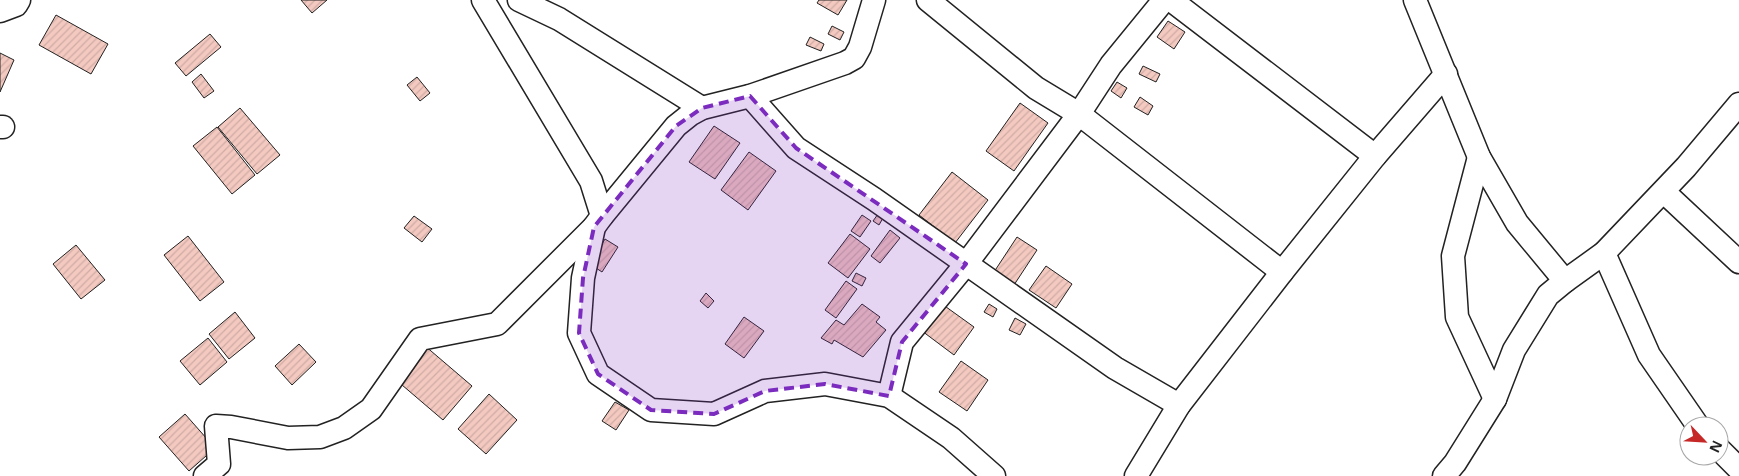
<svg xmlns="http://www.w3.org/2000/svg" width="1739" height="476" viewBox="0 0 1739 476" font-family="'Noto Sans',sans-serif">
<defs>
<pattern id="building-hatch" width="6" height="6" patternUnits="userSpaceOnUse" patternTransform="scale(1.25)"><rect width="6" height="6" fill="#f3c9c0"/><path d="M-1 1l2-2M0 6l6-6M5 7l2-2" fill="none" stroke="#d0aca5"/></pattern>
</defs>
<rect width="100%" height="100%" fill="#fff"/>
<g fill="url(#building-hatch)" stroke="#222">
<path d="M301 0H327L312 13Z"/>
<path d="M819 0H847L838 15 817 3Z"/>
<path d="M56 15 108 44 91 74 39 45Z"/>
<path d="M1168 21 1185 32 1174 49 1157 37Z"/>
<path d="M832 26 844 32 840 40 828 34Z"/>
<path d="M210 34 221 47 186 76 175 63Z"/>
<path d="M810 37 824 44 821 51 806 45Z"/>
<path d="M0 53 14 60 0 92Z"/>
<path d="M1143 66 1160 74 1156 82 1139 74Z"/>
<path d="M201 74 214 91 204 98 192 82Z"/>
<path d="M417 77 430 93 420 101 407 85Z"/>
<path d="M1117 82 1127 88 1121 98 1111 91Z"/>
<path d="M1140 97 1153 106 1148 115 1134 107Z"/>
<path d="M1020 103 1048 123 1014 171 986 151Z"/>
<path d="M240 108 280 155 257 174 218 127Z"/>
<path d="M714 126 740 143 715 179 689 162Z"/>
<path d="M217 127 255 175 232 194 193 146Z"/>
<path d="M749 152 776 171 748 210 721 190Z"/>
<path d="M952 172 988 200 955 243 919 215Z"/>
<path d="M878 214 883 218 879 225 873 221Z"/>
<path d="M862 215 871 221 860 237 851 231Z"/>
<path d="M414 216 432 229 422 242 404 228Z"/>
<path d="M890 230 900 238 880 263 871 256Z"/>
<path d="M850 234 870 249 848 278 828 263Z"/>
<path d="M188 236 224 282 200 301 164 255Z"/>
<path d="M1017 237 1037 250 1014 285 994 272Z"/>
<path d="M605 239 618 247 602 272 590 264Z"/>
<path d="M76 245 105 280 81 299 53 264Z"/>
<path d="M1046 266 1072 284 1056 308 1029 290Z"/>
<path d="M856 273 866 278 862 286 852 281Z"/>
<path d="M846 281 857 289 836 318 825 310Z"/>
<path d="M706 293 714 301 708 308 700 301Z"/>
<path d="M862 304 880 317 876 322 886 330 863 357 834 340 832 344 821 338 836 320 844 325Z"/>
<path d="M942 304 974 327 954 355 922 331Z"/>
<path d="M989 304 997 309 993 317 984 312Z"/>
<path d="M235 312 255 338 229 359 209 334Z"/>
<path d="M744 317 764 331 744 358 725 344Z"/>
<path d="M1015 318 1026 324 1020 335 1009 330Z"/>
<path d="M208 338 227 362 200 385 180 361Z"/>
<path d="M299 344 316 362 292 385 275 366Z"/>
<path d="M424 345 472 386 443 420 395 379Z"/>
<path d="M961 361 988 380 967 411 939 392Z"/>
<path d="M489 394 517 420 486 454 458 429Z"/>
<path d="M615 402 629 410 616 430 602 421Z"/>
<path d="M185 414 215 448 189 471 159 437Z"/>
</g>
<g fill="none" stroke-linecap="round" stroke-linejoin="round">
<defs>
<g id="minor">
<path d="M483 0 591 181 602 216 594 227 583 278 579 333 598 374 651 410 714 414 765 391 825 384 889 396 951 438 994 476"/>
<path d="M519 0 559 19 702 108"/>
<path d="M928 0 1036 88 1079 114 1111 65 1164 0"/>
<path d="M1171 0 1375 156"/>
<path d="M1415 0 1479 157 1517 223 1565 281"/>
<path d="M0 11 16 5 19 0"/>
<path d="M750 96 796 148 874 199 1115 368 1179 405"/>
<path d="M0 127H3"/>
<path d="M1479 157 1453 256 1457 317 1495 399"/>
<path d="M1664 192 1739 262"/>
<path d="M602 216 676 126 691 114 702 108 750 96 845 63 854 58 860 47 874 0"/>
<path d="M1604 253 1649 355 1698 426"/>
<path d="M889 396 902 342 966 264 1079 114 1282 272"/>
<path d="M1719 449 1739 469"/>
<path d="M205 476 219 464 216 426 231 427 288 438 320 437 344 428 371 409 420 339 497 324 594 227"/>
<path d="M1136 476 1179 405 1282 272 1375 156 1446 74"/>
<path d="M1444 476 1455 463 1495 399 1514 350 1548 295 1565 281 1604 253 1686 167 1739 104"/>
</g>
</defs>
<use href="#minor" stroke="#222" stroke-width="25"/>
<use href="#minor" stroke="#fff" stroke-width="22"/>
</g>
<path fill="#7b2cbf" fill-opacity="0.2" stroke="#7b2cbf" stroke-width="4" stroke-dasharray="10 6" stroke-linejoin="round" d="M750 96 796 148 966 264 902 342 889 396 825 384 765 391 714 414 651 410 598 374 579 333 583 278 594 227 676 126 702 108Z"/>
<g transform="translate(1704 441) rotate(115)"><circle r="24" fill="#ffffff" stroke="#a7a7a7"/>
<path d="M0-4L9 19L0 12L-9 19Z" fill="#c62828"/>
<text y="-8" font-size="14" font-weight="bold" text-anchor="middle" fill="#222222">N</text>
</g>
</svg>
